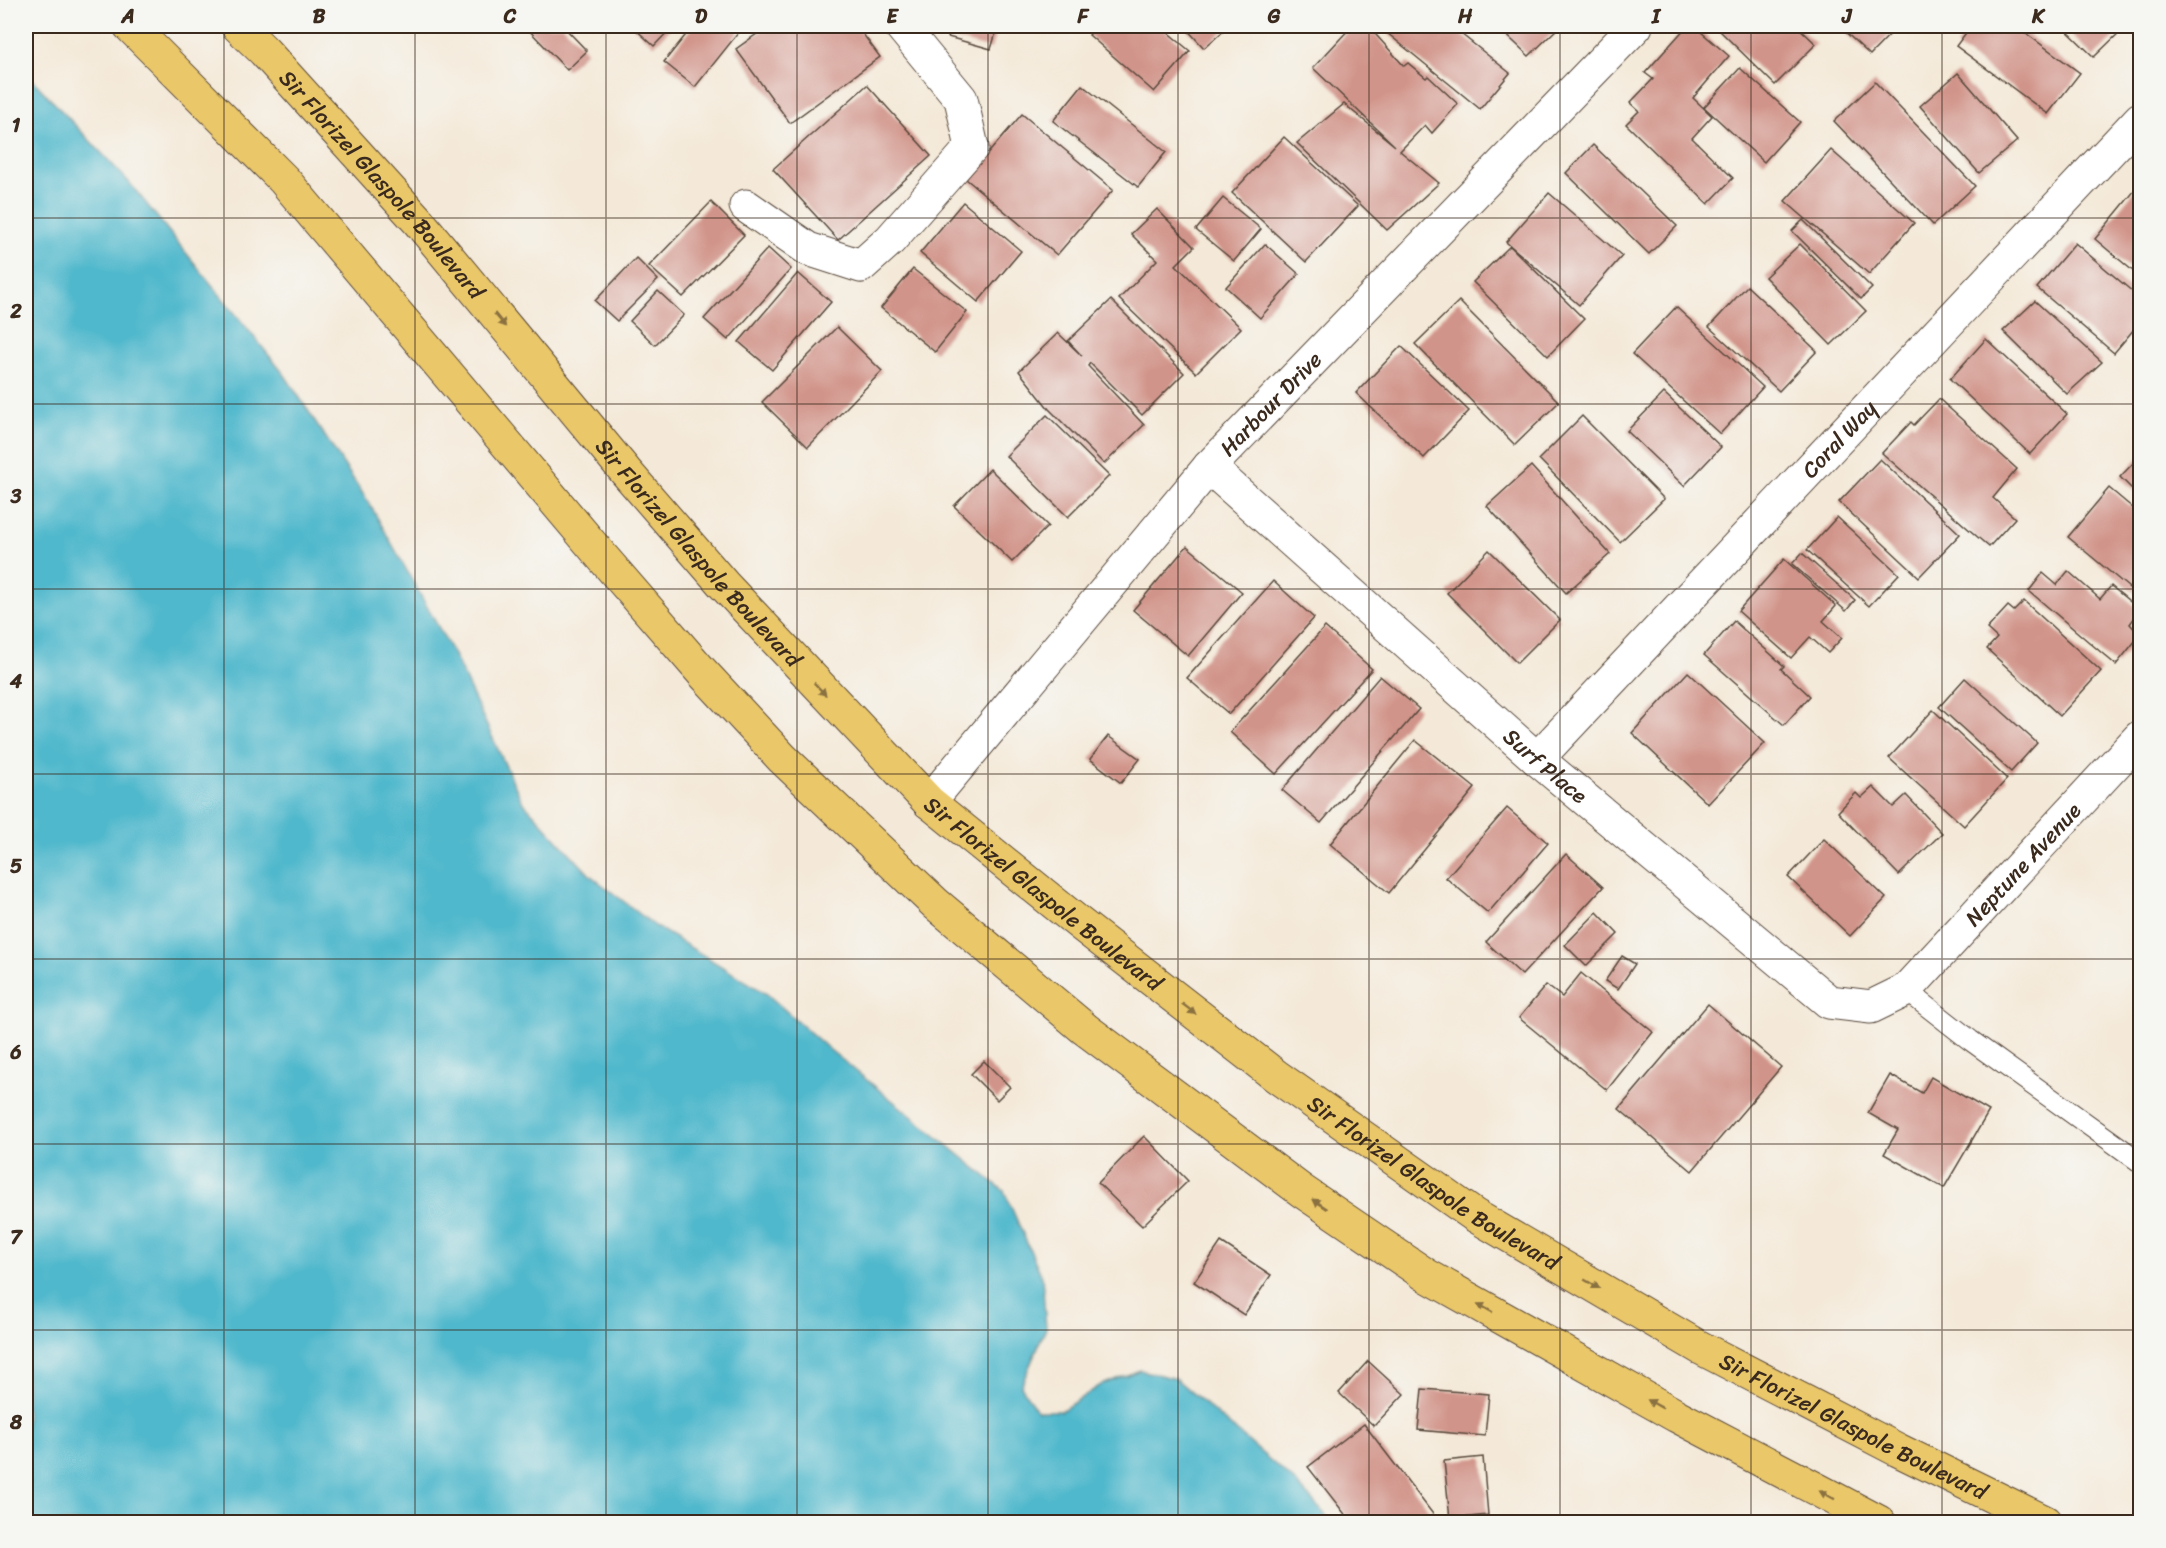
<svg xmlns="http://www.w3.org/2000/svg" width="2166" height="1548" viewBox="0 0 2166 1548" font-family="Sriracha,sans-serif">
<rect width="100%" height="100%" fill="#f6f6f2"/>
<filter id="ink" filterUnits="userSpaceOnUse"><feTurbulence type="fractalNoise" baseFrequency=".0167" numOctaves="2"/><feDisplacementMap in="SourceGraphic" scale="12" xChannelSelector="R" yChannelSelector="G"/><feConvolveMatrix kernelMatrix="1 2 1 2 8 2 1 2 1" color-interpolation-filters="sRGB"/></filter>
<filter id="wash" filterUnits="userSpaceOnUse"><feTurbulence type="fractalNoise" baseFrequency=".008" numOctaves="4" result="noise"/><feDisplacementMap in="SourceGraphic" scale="24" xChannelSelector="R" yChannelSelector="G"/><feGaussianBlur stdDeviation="1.35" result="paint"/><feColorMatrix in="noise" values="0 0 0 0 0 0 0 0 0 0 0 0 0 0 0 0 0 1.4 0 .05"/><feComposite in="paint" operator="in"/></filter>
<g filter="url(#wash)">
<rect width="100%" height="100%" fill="#f4e9d8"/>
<path fill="#4fb8cc" stroke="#457175" stroke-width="1.5" d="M26 73 128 181 284 374 369 503 454 655 522 801 590 875 655 926 767 994 830 1050 1004 1191 1042 1277 1046 1328 1021 1386 1037 1411H1061L1101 1385 1140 1370 1176 1379 1294 1481 1332 1522H26Z"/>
<g id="blocks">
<g fill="#d1948a">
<path d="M528 26H563L587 51 567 70 526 27Z"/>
<path d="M632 26H673L654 46Z"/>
<path d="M693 26H731L739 32 695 87 664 62Z"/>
<path d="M768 26H857L880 57 790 123 736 49Z"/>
<path d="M951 26H998L991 49 948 37Z"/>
<path d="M1097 26H1160L1190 51 1154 92 1089 35Z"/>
<path d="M1184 26H1229L1204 48Z"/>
<path d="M1352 26H1368L1404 66 1408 63 1426 78 1428 76 1458 104 1432 133 1425 125 1400 151 1439 183 1387 230 1297 143 1344 104 1395 146 1313 68Z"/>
<path d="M1383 26H1451L1510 73 1480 109 1381 28Z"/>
<path d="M1497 26H1560L1529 56Z"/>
<path d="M1687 26H1694L1729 56 1693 98 1712 116 1692 138 1733 178 1708 204 1626 124 1639 111 1630 103 1653 79 1645 73Z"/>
<path d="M1715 26H1797L1816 44 1775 85Z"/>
<path d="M1839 26H1898L1870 55Z"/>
<path d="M1971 26H2016L2080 73 2048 114 1956 46Z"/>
<path d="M2062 26H2126L2094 57Z"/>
<path d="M1740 68 1800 122 1764 162 1704 107Z"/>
<path d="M1958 73 2017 141 1979 173 1920 106Z"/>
<path d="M1875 82 1975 186 1933 225 1834 121Z"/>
<path d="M867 85 931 156 838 240 773 169Z"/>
<path d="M1082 85 1166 152 1138 187 1053 121Z"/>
<path d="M1022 114 1113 190 1057 255 966 179Z"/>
<path d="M1284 137 1358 206 1306 262 1232 193Z"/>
<path d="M1593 145 1677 226 1649 254 1566 173Z"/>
<path d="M1831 150 1914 223 1869 274 1785 201Z"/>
<path d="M2140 184V277L2095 239Z"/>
<path d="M1549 193 1622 256 1579 305 1506 242Z"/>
<path d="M1223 198 1261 229 1234 261 1196 230Z"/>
<path d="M711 202 744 235 683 297 649 266Z"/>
<path d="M963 202 1021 251 978 302 920 253Z"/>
<path d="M1157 209 1194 247 1176 265 1241 328 1196 373 1119 299 1157 260 1131 234Z"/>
<path d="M1803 220 1872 288 1861 299 1792 231Z"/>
<path d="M2075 243 2140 298V322L2114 353 2037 288Z"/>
<path d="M1265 244 1299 274 1260 318 1226 287Z"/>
<path d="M1800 244 1866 311 1831 345 1765 277Z"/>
<path d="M1510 246 1584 319 1548 356 1473 282Z"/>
<path d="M768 248 791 269 728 340 704 319Z"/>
<path d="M636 258 658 280 617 321 595 301Z"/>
<path d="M913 269 967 312 935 352 881 308Z"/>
<path d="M798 273 831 302 772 370 739 342Z"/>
<path d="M1747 286 1817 351 1779 391 1709 327Z"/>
<path d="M658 291 684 315 655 345 630 321Z"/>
<path d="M1111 300 1184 373 1142 415 1090 363 1088 366 1144 425 1104 464 1049 409 1019 371 1058 333 1082 356 1068 341Z"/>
<path d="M1459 301 1559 402 1515 445 1415 344Z"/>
<path d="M2035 301 2102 362 2067 394 2003 331Z"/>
<path d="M1676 307 1763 387 1720 434 1632 354Z"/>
<path d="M837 327 882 371 808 447 762 402Z"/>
<path d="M1986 339 2067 414 2030 454 1950 379Z"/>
<path d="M1401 346 1469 411 1424 458 1356 393Z"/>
<path d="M1664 393 1721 447 1684 486 1627 431Z"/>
<path d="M1939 399 2017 469 1993 498 2015 518 1989 547 1882 453 1911 422 1914 425Z"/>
<path d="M1047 415 1109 476 1068 517 1006 456Z"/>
<path d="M1582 416 1664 499 1620 542 1539 459Z"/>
<path d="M2140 456V497L2120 477Z"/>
<path d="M1880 459 1960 534 1919 577 1839 502Z"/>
<path d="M1531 466 1610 554 1566 593 1487 506Z"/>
<path d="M990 469 1048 526 1012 562 954 506Z"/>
<path d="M2109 488 2140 514V597L2068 537Z"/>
<path d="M1837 517 1899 574 1869 606 1807 550Z"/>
<path d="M1187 546 1242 592 1188 656 1133 610Z"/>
<path d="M1489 550 1560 620 1517 663 1447 593Z"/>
<path d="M1802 553 1855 600 1846 611 1792 564Z"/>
<path d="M1784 559 1836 606 1823 621 1842 638 1828 653 1810 637 1791 658 1738 611Z"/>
<path d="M2068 571 2100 599 2111 586 2140 610 2130 624 2140 635 2116 665 2029 591 2043 573 2057 585Z"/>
<path d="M1273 581 1314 618 1229 714 1187 678Z"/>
<path d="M2024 601 2101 671 2060 716 1987 649 1997 638 1987 629 2008 606 2014 611Z"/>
<path d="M1734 621 1784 666 1781 669 1810 696 1784 725 1704 655Z"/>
<path d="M1325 627 1372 669 1276 774 1230 732Z"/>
<path d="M1688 672 1765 743 1708 804 1632 733Z"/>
<path d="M1380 676 1419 709 1321 823 1282 790Z"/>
<path d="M1965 678 2037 743 2011 772 1939 707Z"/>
<path d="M1933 710 2007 779 1964 826 1889 758Z"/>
<path d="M1108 736 1140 759 1121 783 1090 759Z"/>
<path d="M1415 740 1475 788 1389 893 1330 844Z"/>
<path d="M1873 787 1893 807 1906 795 1942 833 1899 875 1838 812 1856 793 1861 798Z"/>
<path d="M1507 808 1548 843 1488 913 1446 878Z"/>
<path d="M1824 839 1886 898 1850 936 1788 877Z"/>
<path d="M1566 854 1603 887 1522 975 1486 942Z"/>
<path d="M1597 912 1618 934 1586 966 1565 945Z"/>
<path d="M1622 956 1635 964 1618 989 1605 981Z"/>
<path d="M1581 973 1653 1032 1607 1090 1519 1018 1546 985 1562 997Z"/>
<path d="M1708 1004 1781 1067 1692 1171 1619 1109Z"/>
<path d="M984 1061 1010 1087 997 1100 971 1074Z"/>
<path d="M1890 1075 1922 1093 1931 1077 1989 1111 1944 1188 1884 1154 1898 1130 1868 1113Z"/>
<path d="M1144 1136 1188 1181 1142 1226 1098 1183Z"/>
<path d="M1221 1242 1271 1275 1244 1315 1194 1282Z"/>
<path d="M1368 1361 1404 1394 1374 1426 1339 1393Z"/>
<path d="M1422 1389 1489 1394 1485 1436 1418 1430Z"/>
<path d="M1364 1424 1439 1522H1351L1308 1467Z"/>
<path d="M1483 1457 1488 1515 1450 1519 1444 1461Z"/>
</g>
</g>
</g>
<g filter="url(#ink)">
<use href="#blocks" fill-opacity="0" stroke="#57473a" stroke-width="1.5"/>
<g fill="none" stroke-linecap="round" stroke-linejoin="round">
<defs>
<path id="lane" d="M1906 990 1970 1040 2140 1162"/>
<g id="street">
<path d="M746 206 808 249 861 266 890 240 972 147 961 99 901 26"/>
<path id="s1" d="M1209 467 1537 759 1829 1002 1871 1007 1906 990 2140 737"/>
<path id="s2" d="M1537 759 2140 119"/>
<path id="s3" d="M929 802 1209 467 1636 26"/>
</g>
<g id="highway">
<path d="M130 26 284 180 597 551 702 672 782 758 936 904 1085 1029 1302 1191 1426 1275 1677 1416 1879 1522"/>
<path id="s4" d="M238 26 264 51 419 222 626 472 724 585 929 802 1079 923 1276 1076 1474 1215 1699 1347 1898 1450 2045 1522"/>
</g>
</defs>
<use href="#lane" stroke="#57473a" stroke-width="22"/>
<use href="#street" stroke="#57473a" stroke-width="35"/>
<use href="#highway" stroke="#57473a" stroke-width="35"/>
<use href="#lane" stroke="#fff" stroke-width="20"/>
<use href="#street" stroke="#fff" stroke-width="33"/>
<use href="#highway" stroke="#eac769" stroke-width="33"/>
</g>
<defs><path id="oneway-solid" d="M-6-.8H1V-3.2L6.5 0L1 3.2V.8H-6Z" transform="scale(1.5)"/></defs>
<g fill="#8a7140">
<use href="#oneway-solid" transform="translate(500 320) rotate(50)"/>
<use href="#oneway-solid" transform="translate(820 689) rotate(46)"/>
<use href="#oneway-solid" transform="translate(1189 1009) rotate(38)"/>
<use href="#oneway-solid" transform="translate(1320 1204) rotate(-146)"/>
<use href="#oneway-solid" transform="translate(1592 1284) rotate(30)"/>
<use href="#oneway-solid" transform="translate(1485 1308) rotate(-151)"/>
<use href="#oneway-solid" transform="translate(1655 1404) rotate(-151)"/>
<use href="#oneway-solid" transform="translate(1827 1495) rotate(-152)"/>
</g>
</g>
<path fill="none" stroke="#3b2a1e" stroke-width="1.5" stroke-opacity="0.55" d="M224 26V1522M415 26V1522M606 26V1522M797 26V1522M988 26V1522M1178 26V1522M1369 26V1522M1560 26V1522M1751 26V1522M1942 26V1522M26 218H2140M26 404H2140M26 589H2140M26 774H2140M26 959H2140M26 1144H2140M26 1330H2140"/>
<g text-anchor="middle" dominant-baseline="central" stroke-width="5" stroke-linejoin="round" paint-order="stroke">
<g font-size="22" fill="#3b2a1e" stroke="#f6f6f2">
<text stroke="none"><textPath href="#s4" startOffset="214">Sir Florizel Glaspole Boulevard</textPath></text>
<text stroke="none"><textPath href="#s3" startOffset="525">Harbour Drive</textPath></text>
<text stroke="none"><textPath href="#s2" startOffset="440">Coral Way</textPath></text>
<text stroke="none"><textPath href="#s4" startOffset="700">Sir Florizel Glaspole Boulevard</textPath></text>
<text stroke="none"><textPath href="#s1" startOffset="450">Surf Place</textPath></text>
<text stroke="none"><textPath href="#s1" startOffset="1072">Neptune Avenue</textPath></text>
<text stroke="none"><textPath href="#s4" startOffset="1186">Sir Florizel Glaspole Boulevard</textPath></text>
<text stroke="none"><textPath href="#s4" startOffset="1672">Sir Florizel Glaspole Boulevard</textPath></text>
<text stroke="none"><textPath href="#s4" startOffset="2158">Sir Florizel Glaspole Boulevard</textPath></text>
</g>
</g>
<rect width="2166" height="1548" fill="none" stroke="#f6f6f2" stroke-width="66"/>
<rect x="33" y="33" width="2100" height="1482" fill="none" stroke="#3b2a1e" stroke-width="2"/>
<g font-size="20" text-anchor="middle" font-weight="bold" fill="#3b2a1e">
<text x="128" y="23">A</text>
<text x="319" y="23">B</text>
<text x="510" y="23">C</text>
<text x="701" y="23">D</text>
<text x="892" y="23">E</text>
<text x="1083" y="23">F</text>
<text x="1274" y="23">G</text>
<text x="1465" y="23">H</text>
<text x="1656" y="23">I</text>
<text x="1847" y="23">J</text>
<text x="2038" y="23">K</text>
<text x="16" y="132">1</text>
<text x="16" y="318">2</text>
<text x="16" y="503">3</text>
<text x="16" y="688">4</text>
<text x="16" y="873">5</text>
<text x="16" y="1059">6</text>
<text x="16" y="1244">7</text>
<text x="16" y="1429">8</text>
</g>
</svg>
